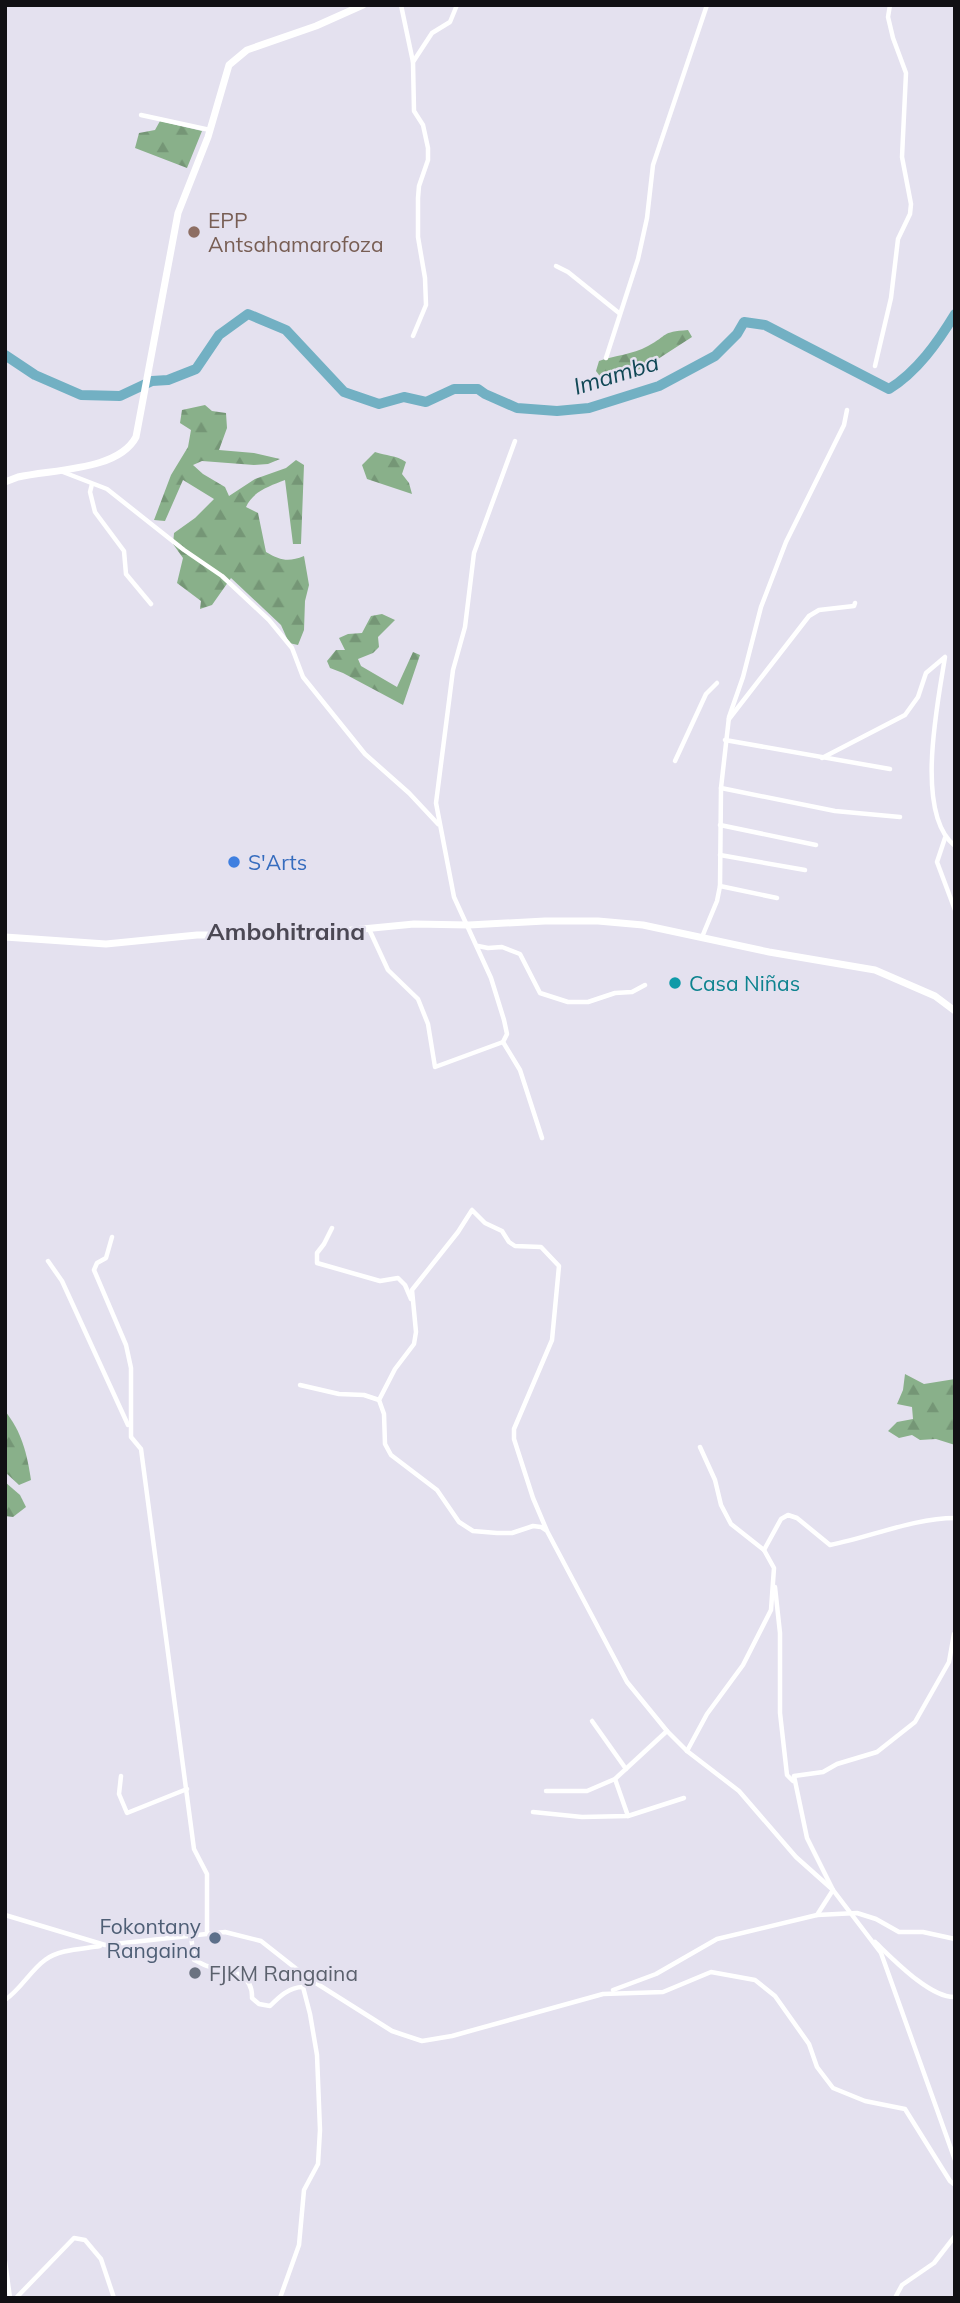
<svg xmlns="http://www.w3.org/2000/svg" width="960" height="2303" viewBox="0 0 960 2303" font-family="Mulish,sans-serif">
<defs>
<pattern id="forest-firs" width="22" height="20" patternUnits="userSpaceOnUse" patternTransform="scale(1.75)"><rect width="22" height="20" fill="#89b08a"/><path d="M5 1l3.5 6h-7zM16 11l3.5 6h-7z" fill="#759676"/></pattern>
</defs>
<rect width="100%" height="100%" fill="#e4e1ef"/>
<g fill="url(#forest-firs)">
<path d="M160 121 202 131 187 168 135 148 139 133 155 130Z"/>
<path d="M688 330 692 337 644 368 602 379 596 371 599 361C615 355 632 355 648 346 669 335 660 332 688 330Z"/>
<path d="M205 405 212 411 226 413 227 428 219 450 254 453 280 459 268 464 254 465 202 461 193 465 203 474 225 487 229 496 255 479 286 468 296 460 304 465 301 544H293L285 480C270 486 253 491 246 507L258 513 266 552C281 561 289 562 304 556L309 585 305 601 304 630 298 645 289 643 281 625 231 578 212 605 200 609 201 601 177 583 183 558 173 544 174 533 195 518 214 499 183 480 165 521 154 520 171 475 188 447 191 430 180 423 182 410Z"/>
<path d="M375 452C386 456 396 455 406 462L402 474 409 483 412 494 367 479 362 465Z"/>
<path d="M382 614 395 620 378 637 379 647 373 653 358 659 361 666 397 687 413 652 420 655 403 705 343 673 330 668 327 661 336 650H345L339 638 348 634 362 633 371 616Z"/>
<path d="M905 1374 924 1384 955 1379V1445L936 1439 920 1440 912 1435 899 1438 888 1431 897 1422 913 1419 912 1407 897 1404 903 1390Z"/>
<path d="M5 1411C22 1432 27 1454 31 1480L19 1485 5 1472Z"/>
<path d="M5 1482 20 1495 26 1507 13 1517 5 1516Z"/>
</g>
<g fill="none" stroke-linecap="round" stroke-linejoin="round">
<path stroke="#72b0c3" stroke-width="10" d="M5 355 35 375 81 395 120 396 152 381 168 380 196 369 219 335 248 314 286 330 344 392 379 404 404 397 426 402 454 389H478L485 394 517 408 557 411 589 408 659 386 715 356 737 334 744 322 765 325 889 389C917 372 938 342 955 314"/>
<g stroke="#fff" stroke-width="4.5">
<path d="M401 5 413 62"/>
<path d="M141 115 210 130"/>
<path d="M556 266 568 272 619 313"/>
<path d="M413 336 426 305 425 278 418 237V198L419 186 428 160V148L423 125 414 111 413 62 432 33 450 22 457 5"/>
<path d="M606 358 638 259 647 218 653 165 707 5"/>
<path d="M875 366 891 298 898 239 910 214 911 204 902 157 906 73 893 38 888 17 890 5"/>
<path d="M515 441 474 553 465 627 453 670 436 803 454 897 491 978 504 1020 507 1034 503 1042 520 1070 542 1138"/>
<path d="M63 472 107 489 184 550 222 576 269 620 292 648 303 677 365 754 409 793 438 824"/>
<path d="M92 484 90 492 95 512 124 551 126 574 151 604"/>
<path d="M729 719 809 616 819 610 854 606 855 603"/>
<path d="M725 740 890 769"/>
<path d="M822 758 905 715 918 697 926 673 945 657C938 702 914 814 955 846"/>
<path d="M675 761 706 694 717 683"/>
<path d="M721 788 835 811 900 817"/>
<path d="M720 825 816 845"/>
<path d="M945 838 937 862 955 910"/>
<path d="M720 855 805 870"/>
<path d="M720 886 777 898"/>
<path d="M369 929 388 970 418 999 428 1024 435 1067 503 1042"/>
<path d="M702 937 717 901 720 886 721 788 729 717 743 677 761 607 786 542 844 425 847 410"/>
<path d="M478 946 488 948 502 947 520 954 540 993 568 1002H588L615 993 632 992 645 985"/>
<path d="M332 1228 324 1244 317 1253V1263L380 1281 398 1278 405 1285 411 1299"/>
<path d="M112 1237 106 1258 97 1263 94 1270 126 1345 131 1368V1437L141 1449 194 1849 207 1874V1933"/>
<path d="M48 1261 62 1281 128 1425"/>
<path d="M300 1385 339 1394 364 1395 379 1400"/>
<path d="M547 1531 533 1498 514 1439V1429L552 1340 559 1266 541 1247 515 1246 509 1242 502 1231 485 1223 472 1210 458 1232 412 1290 416 1332 414 1344 395 1369 379 1400 384 1414 385 1444 391 1455 437 1490 459 1522 473 1531 497 1533H512L533 1526 541 1527 547 1531 627 1682 667 1731 687 1751 739 1791 796 1857 833 1890 881 1953 955 2160"/>
<path d="M764 1550 781 1519 788 1515 797 1518 830 1545C871 1537 914 1518 955 1518"/>
<path d="M775 1587 780 1633V1713L787 1775 793 1781"/>
<path d="M592 1721 626 1769"/>
<path d="M687 1751 707 1714 743 1665 771 1610 774 1568 764 1550 731 1524 721 1505 715 1480 700 1447"/>
<path d="M121 1776 119 1794 127 1813 187 1789"/>
<path d="M546 1791H587L615 1779 667 1731"/>
<path d="M533 1812 582 1817 628 1816 615 1779"/>
<path d="M628 1816 684 1798"/>
<path d="M5 1915 105 1945 225 1932 261 1941 308 1978 392 2031 422 2041 452 2036 603 1994 663 1992 711 1972 755 1980 775 1996 809 2044 817 2067 833 2088 865 2101 905 2109 950 2181 955 2185"/>
<path d="M817 1915 833 1890 807 1838 794 1776 823 1772 837 1764 877 1752 915 1722 949 1662 954 1634"/>
<path d="M191 1935 194 1960C199 1962 205 1966 210 1967 229 1971 253 1972 252 1998L259 2004 270 2006C279 1997 289 1987 303 1987"/>
<path d="M875 1942C893 1959 930 1998 955 1997"/>
<path d="M613 1990 656 1974 717 1939 817 1915 857 1913 876 1919 899 1932H923L955 1939"/>
<path d="M5 2000C21 1989 30 1971 45 1960 59 1949 84 1949 100 1946"/>
<path d="M5 2261 10 2298"/>
<path d="M16 2298 74 2238 85 2240 101 2259 114 2298"/>
<path d="M280 2298 299 2245 304 2190 318 2164 320 2130 317 2055 310 2014 303 1987 308 1978"/>
<path d="M895 2298 902 2285 934 2263 955 2236"/>
</g>
<g stroke="#fff" stroke-width="7">
<path d="M5 482 18 477C53 469 118 471 136 437L178 213 208 137 229 65 247 50 316 26 363 5"/>
<path d="M5 937 106 944 197 935H301L414 924 469 925 545 921H598L643 925 769 952 875 970 935 996 955 1011"/>
</g>
</g>
<circle fill="#8d6e63" stroke="#e4e1ef" stroke-width="2.5" cx="194" cy="232" r="7"/>
<circle fill="#3f7fe0" stroke="#e4e1ef" stroke-width="2.5" cx="234" cy="862" r="7"/>
<circle fill="#0f9aa8" stroke="#e4e1ef" stroke-width="2.5" cx="675" cy="983" r="7"/>
<circle fill="#5c6f8a" stroke="#e4e1ef" stroke-width="2.5" cx="215" cy="1938" r="7"/>
<circle fill="#6b7280" stroke="#e4e1ef" stroke-width="2.5" cx="195" cy="1973" r="7"/>
<g text-anchor="middle" dominant-baseline="central" stroke-width="5" stroke-linejoin="round" paint-order="stroke">
<g font-size="21" fill="#785e54" stroke="#e4e1ef" text-anchor="start">
<text x="208" y="220">EPP<tspan x="208" dy="24">Antsahamarofoza</tspan></text>
</g>
<g font-size="21" fill="#366cbe" stroke="#e4e1ef" text-anchor="start">
<text x="248" y="862">S'Arts</text>
</g>
<g font-size="21" fill="#0d838f" stroke="#e4e1ef" text-anchor="start">
<text x="689" y="983">Casa Niñas</text>
</g>
<g font-size="21" fill="#4e5e75" stroke="#e4e1ef" text-anchor="end">
<text x="201" y="1926">Fokontany<tspan x="201" dy="24">Rangaina</tspan></text>
</g>
<g font-size="21" fill="#5b616d" stroke="#e4e1ef" text-anchor="start">
<text x="209" y="1973">FJKM Rangaina</text>
</g>
<g font-size="23" font-style="italic" fill="#104755" stroke="#e4e1ef">
<text transform="translate(616 374) rotate(-17)">Imamba</text>
</g>
<g font-size="24" font-weight="bold" fill="#4b4854" stroke="#e4e1ef">
<text x="286" y="931">Ambohitraina</text>
</g>
</g>
<rect width="960" height="2303" fill="none" stroke="#111014" stroke-width="14"/>
</svg>
